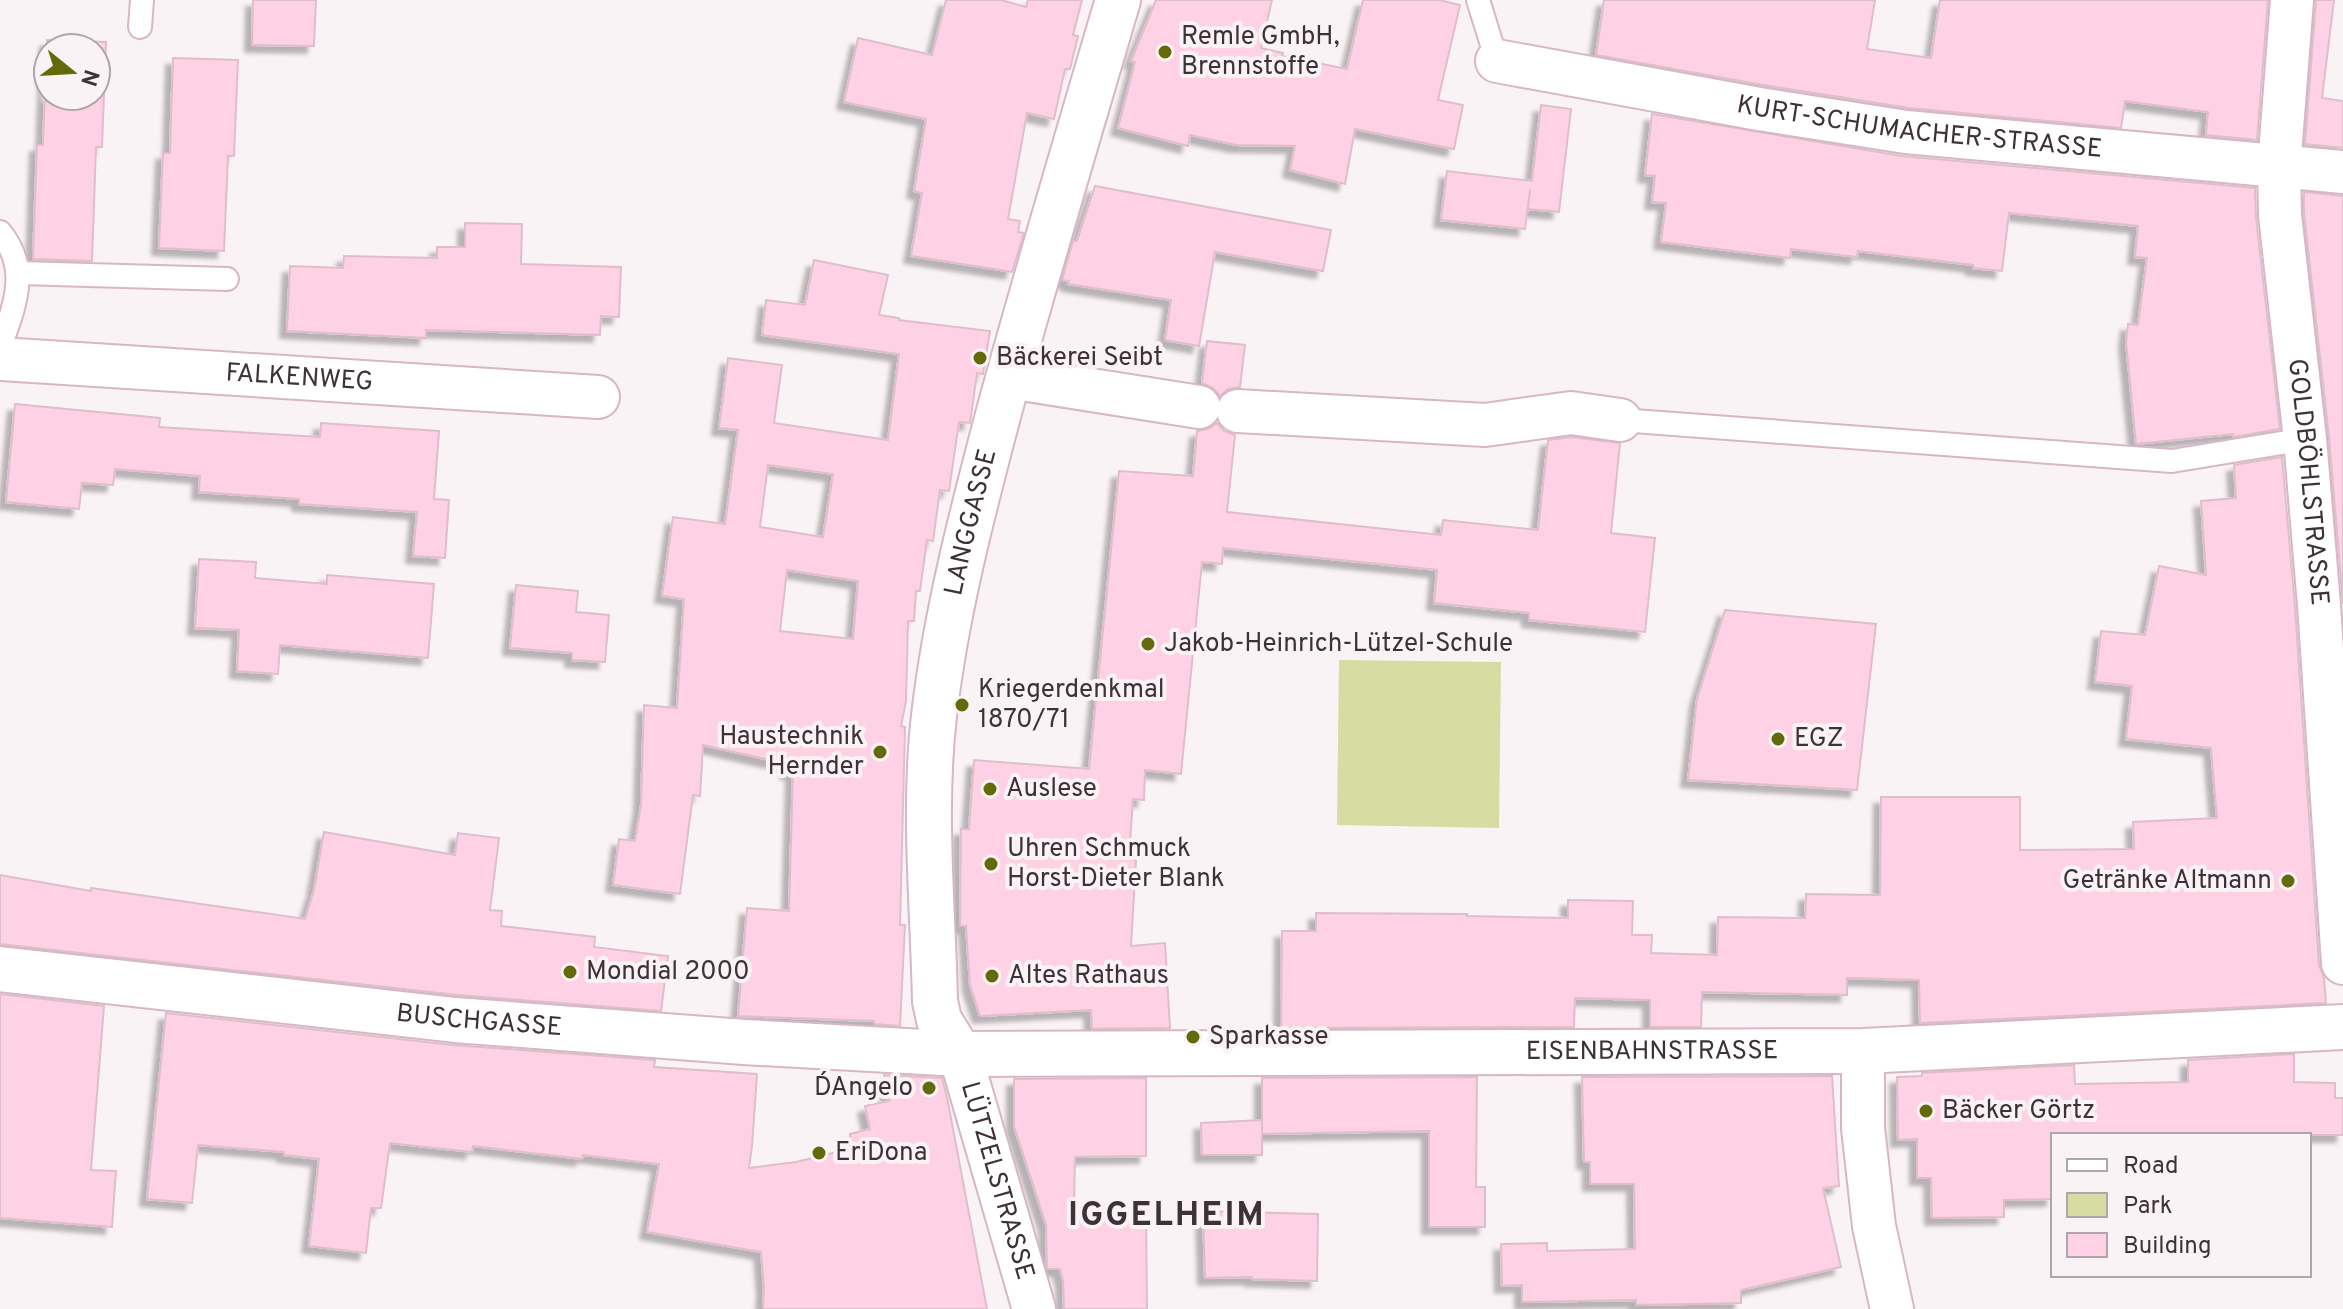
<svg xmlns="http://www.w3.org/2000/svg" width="2343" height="1309" viewBox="0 0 2343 1309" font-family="Overpass,sans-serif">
<defs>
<filter id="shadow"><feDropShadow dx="-7" dy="7" stdDeviation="2" flood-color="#0004"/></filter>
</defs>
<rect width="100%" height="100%" fill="#faf3f6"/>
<path fill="#d6dca2" d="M1339 660 1501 662 1499 828 1337 825Z"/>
<g fill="#fed1e5" stroke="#dfbecc" stroke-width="2" fill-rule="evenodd" filter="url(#shadow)">
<path d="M253 0H316L314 46 252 45Z"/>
<path d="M946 0H1001L1026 7 1028 0H1082L1073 35 1078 36 1070 69H1065L1054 119 1027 113 1008 219 1020 221 1018 232 1024 233 1012 272 911 256 922 193 914 191 926 119 844 102 858 38 932 55Z"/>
<path d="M1156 0H1272L1261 48 1283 53 1282 56 1347 69 1363 0H1439L1460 5 1438 100 1463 105 1454 149 1355 129 1345 184 1290 170 1295 146 1236 145 1190 135 1188 146 1118 128 1135 62 1131 61Z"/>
<path d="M1604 0H1875L1867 49 1931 58 1940 0H2268L2257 140 2206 135 2208 112 2125 101 2121 128 1909 108 1763 85 1596 55Z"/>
<path d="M2316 0H2334L2322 98 2343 101V148L2305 144Z"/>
<path d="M47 40 106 42 102 147H96L92 261 33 259 37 145H43ZM48 48H96V96H48Z"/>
<path d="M173 58 238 60 234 156H228L224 251 159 248 163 153H170Z"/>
<path d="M1541 105 1571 109 1559 212 1528 209 1530 190 1525 229 1441 220 1447 171 1532 181Z"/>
<path d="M1652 114 1902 156 2255 188 2256 218 2280 429 2233 437V434L2136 444 2126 342 2128 324 2138 325 2147 258 2135 257 2138 226 2009 213 2002 271 1973 268V265L1858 251 1857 257 1791 249 1790 258 1661 242 1666 203 1652 202 1655 176 1645 175Z"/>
<path d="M1095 186 1331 230 1323 271 1215 252 1199 346 1165 340 1171 300 1068 284 1069 281 1062 280 1073 241H1077Z"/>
<path d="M2304 192 2343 196V604L2329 437 2304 213Z"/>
<path d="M465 223 522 224 521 264 621 267 619 317 601 316 600 335 426 330V338L287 331 290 266 343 268 344 256 437 258V247H465Z"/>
<path d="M814 260 888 275 879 315 899 318V320L990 331 983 374 977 373 970 423 959 422 949 491 940 490 933 541 927 540 920 591H916L914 621H908L906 701 901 726 905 727 900 925H905L900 1026 874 1024V1021L738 1016 747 908 789 911 793 772H787V764L703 745 700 796 693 795 680 894 613 885 619 839 635 841 641 805 644 705 677 708 684 599 662 596 673 517 725 524 738 430 719 428 728 358 782 365 774 423 888 440 899 354 762 335 766 300 805 305ZM768 465 833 474 823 537 760 527ZM787 570 858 581 853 639 780 631Z"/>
<path d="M1207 341 1245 345 1240 387 1228 389 1220 396 1213 388 1202 383Z"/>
<path d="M15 404 160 418 159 427 320 437 321 423 439 431 434 499 449 500 445 558 413 556 417 512 299 504V499L199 492 200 476 115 469 113 485 82 483 79 509 6 502Z"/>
<path d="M1217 423 1224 431 1235 435 1227 512 1441 535 1443 520 1538 530 1548 440 1571 437 1620 443 1611 533 1655 538 1645 632 1529 620V613L1434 603 1437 570 1223 548 1222 564 1202 562 1181 774 1145 770 1144 800 1133 799 1129 858 1136 860 1131 946 1165 943 1170 1028 1092 1029 1091 1010 980 1016 970 985 966 926H960L961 829H969L974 760 1089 769 1119 471 1193 476 1197 431 1208 429Z"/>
<path d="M2282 457 2295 607 2319 965 2324 978 2326 1003 1920 1023 1919 980 1847 978V995L1702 992 1701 1027H1650V1000L1575 998 1574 1027 1281 1028 1282 931H1316V913L1467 914V916L1568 918V900L1633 901 1632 935H1652L1651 953 1717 955 1718 917 1805 918 1806 894 1880 895 1881 797H2020V850L2134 849 2133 822 2217 818 2211 748 2126 739 2132 686 2095 682 2101 631 2145 635 2159 566 2206 575 2201 501 2236 498 2234 465Z"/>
<path d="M199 559 256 562 255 578 327 584V575L434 584 428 658 280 645 278 674 237 671 239 630 195 628Z"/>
<path d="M516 585 578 591 576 612 609 615 605 662 572 660V653L510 648Z"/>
<path d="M1725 610 1876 624 1857 790 1688 780 1697 699Z"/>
<path d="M324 832 455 855 458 833 499 838 490 910 502 911 501 926 595 937 594 947 668 956 661 1011 457 995 0 944V875L91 891V888L305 919 314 890Z"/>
<path d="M0 994 104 1006 91 1170 116 1171 112 1227 0 1218Z"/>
<path d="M166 1013 453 1045 655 1060 654 1067 757 1074 752 1146 749 1168 796 1162 853 1148 850 1134 870 1129 865 1106 889 1101 884 1075 942 1078 947 1097 987 1309H763L764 1287 761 1252 647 1232 659 1164 583 1155 582 1159 473 1146 472 1152 390 1143 381 1208H371L366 1253 309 1246 319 1159 284 1155V1152L198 1145 192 1203 147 1199Z"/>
<path d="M2294 1054V1082L2335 1083V1098H2343V1135H2053V1199L2004 1200V1217L1932 1218 1931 1178H1917V1139L1898 1140 1897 1077 1922 1076V1073L2074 1065 2075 1084 2188 1082V1060Z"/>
<path d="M1832 1076 1839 1186 1823 1188 1841 1267 1741 1290V1303L1636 1305V1300L1522 1302V1285L1502 1286 1501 1244 1547 1243V1251L1635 1249 1634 1184H1590V1162H1584L1582 1077Z"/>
<path d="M1477 1077 1476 1187H1485V1227H1429V1131L1262 1134V1078Z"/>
<path d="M1146 1078V1156L1075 1157 1074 1208 1146 1210 1147 1309H1064L1063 1281 1060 1269H1047L1046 1225 1014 1126V1079Z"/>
<path d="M1262 1120V1155H1202L1201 1123Z"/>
<path d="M1203 1211 1318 1214 1317 1281 1252 1279V1277L1205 1278Z"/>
</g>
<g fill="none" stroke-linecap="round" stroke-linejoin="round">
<defs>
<g id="lane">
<path d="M1478 0 1497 61"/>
<path d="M140 27 142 0"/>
<path d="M0 232C31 269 14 307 0 347"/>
<path d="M19 273 227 279"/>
<path d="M1620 420 2172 461 2305 439"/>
</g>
<g id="street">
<path id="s1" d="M2292 0 2279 167 2280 215 2305 439 2319 605 2343 963"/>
<path id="s2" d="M1497 61 1759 109 1906 132 2343 172"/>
<path id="s3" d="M0 359 598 397"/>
<path d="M1009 377 1199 407"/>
<path d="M1238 411 1485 425 1571 413 1620 420"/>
<path d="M1863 1051V1128L1874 1226 1892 1309"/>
<path id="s4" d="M960 1054 1034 1309"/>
</g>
<g id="secondary">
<path id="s5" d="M0 969 455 1020 744 1042 960 1054 1863 1051 2343 1027"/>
<path id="s6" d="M960 1054 939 1020 935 1001C933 907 923 810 934 716 946 612 973 510 1000 408 1037 272 1078 136 1118 0"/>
</g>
</defs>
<use href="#lane" stroke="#d7b7c4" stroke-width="26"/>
<use href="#street" stroke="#d7b7c4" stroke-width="46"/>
<use href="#secondary" stroke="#d7b7c4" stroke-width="48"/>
<use href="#lane" stroke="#fff" stroke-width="22"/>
<use href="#street" stroke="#fff" stroke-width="42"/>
<use href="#secondary" stroke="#fff" stroke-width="44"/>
</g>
<g fill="#64690a" stroke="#faf3f6" stroke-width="3">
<circle cx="1165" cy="52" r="8"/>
<circle cx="980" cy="358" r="8"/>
<circle cx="1148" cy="644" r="8"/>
<circle cx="962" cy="705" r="8"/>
<circle cx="1778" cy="739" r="8"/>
<circle cx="880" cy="752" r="8"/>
<circle cx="990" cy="789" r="8"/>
<circle cx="991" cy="864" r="8"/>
<circle cx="2288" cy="881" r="8"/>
<circle cx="570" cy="972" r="8"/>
<circle cx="992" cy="976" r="8"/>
<circle cx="1193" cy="1037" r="8"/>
<circle cx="929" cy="1088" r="8"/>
<circle cx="1926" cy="1111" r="8"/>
<circle cx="819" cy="1153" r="8"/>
</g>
<g text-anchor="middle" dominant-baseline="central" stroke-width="8" stroke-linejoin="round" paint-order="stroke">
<g font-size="26" fill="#3e3137" stroke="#faf3f6" text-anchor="start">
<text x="1181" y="37">Remle GmbH,<tspan x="1181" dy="30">Brennstoffe</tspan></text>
<text x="996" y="358">Bäckerei Seibt</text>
<text x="1164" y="644">Jakob-Heinrich-Lützel-Schule</text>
<text x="978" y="690">Kriegerdenkmal<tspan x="978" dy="30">1870/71</tspan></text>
<text x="864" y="737" text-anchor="end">Haustechnik<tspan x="864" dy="30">Hernder</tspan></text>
<text x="1794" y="739">EGZ</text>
<text x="1006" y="789">Auslese</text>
<text x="1007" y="849">Uhren Schmuck<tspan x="1007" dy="30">Horst-Dieter Blank</tspan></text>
<text x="2272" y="881" text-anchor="end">Getränke Altmann</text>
<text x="586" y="972">Mondial 2000</text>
<text x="1008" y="976">Altes Rathaus</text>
<text x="1209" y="1037">Sparkasse</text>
<text x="913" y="1088" text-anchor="end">D´Angelo</text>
<text x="1942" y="1111">Bäcker Görtz</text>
<text x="835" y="1153">EriDona</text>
</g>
<g font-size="26" fill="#3e3137" stroke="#faf3f6">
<text stroke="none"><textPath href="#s2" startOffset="428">KURT-SCHUMACHER-STRASSE</textPath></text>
<text stroke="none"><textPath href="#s3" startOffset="300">FALKENWEG</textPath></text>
<text stroke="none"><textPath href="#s1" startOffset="484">GOLDBÖHLSTRASSE</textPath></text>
<text stroke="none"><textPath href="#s6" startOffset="542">LANGGASSE</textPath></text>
<text stroke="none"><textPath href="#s5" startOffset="482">BUSCHGASSE</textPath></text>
<text stroke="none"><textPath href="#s5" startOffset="1656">EISENBAHNSTRASSE</textPath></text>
<text stroke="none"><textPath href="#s4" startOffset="132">LÜTZELSTRASSE</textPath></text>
</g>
<g font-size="34" font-weight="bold" letter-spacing="2" fill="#3e3137" stroke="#faf3f6">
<text x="1167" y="1216">IGGELHEIM</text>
</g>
</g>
<rect x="2051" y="1133" width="260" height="144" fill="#faf3f6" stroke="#afa5aa" stroke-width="2"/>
<rect x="2067" y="1159" width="40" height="12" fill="#ffffff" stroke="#afa5aa" stroke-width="2"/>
<text x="2123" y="1173" font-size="24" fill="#3e3137">Road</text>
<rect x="2067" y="1193" width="40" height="24" fill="#d6dca2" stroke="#afa5aa" stroke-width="2"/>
<text x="2123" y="1213" font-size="24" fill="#3e3137">Park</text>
<rect x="2067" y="1233" width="40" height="24" fill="#fed1e5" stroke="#afa5aa" stroke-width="2"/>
<text x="2123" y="1253" font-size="24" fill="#3e3137">Building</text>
<g transform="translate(72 72) rotate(108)"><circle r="38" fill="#faf3f6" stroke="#afa5aa" stroke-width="2"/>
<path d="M0-6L14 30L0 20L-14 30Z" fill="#64690a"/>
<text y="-12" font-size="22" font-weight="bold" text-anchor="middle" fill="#3e3137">N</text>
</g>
</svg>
